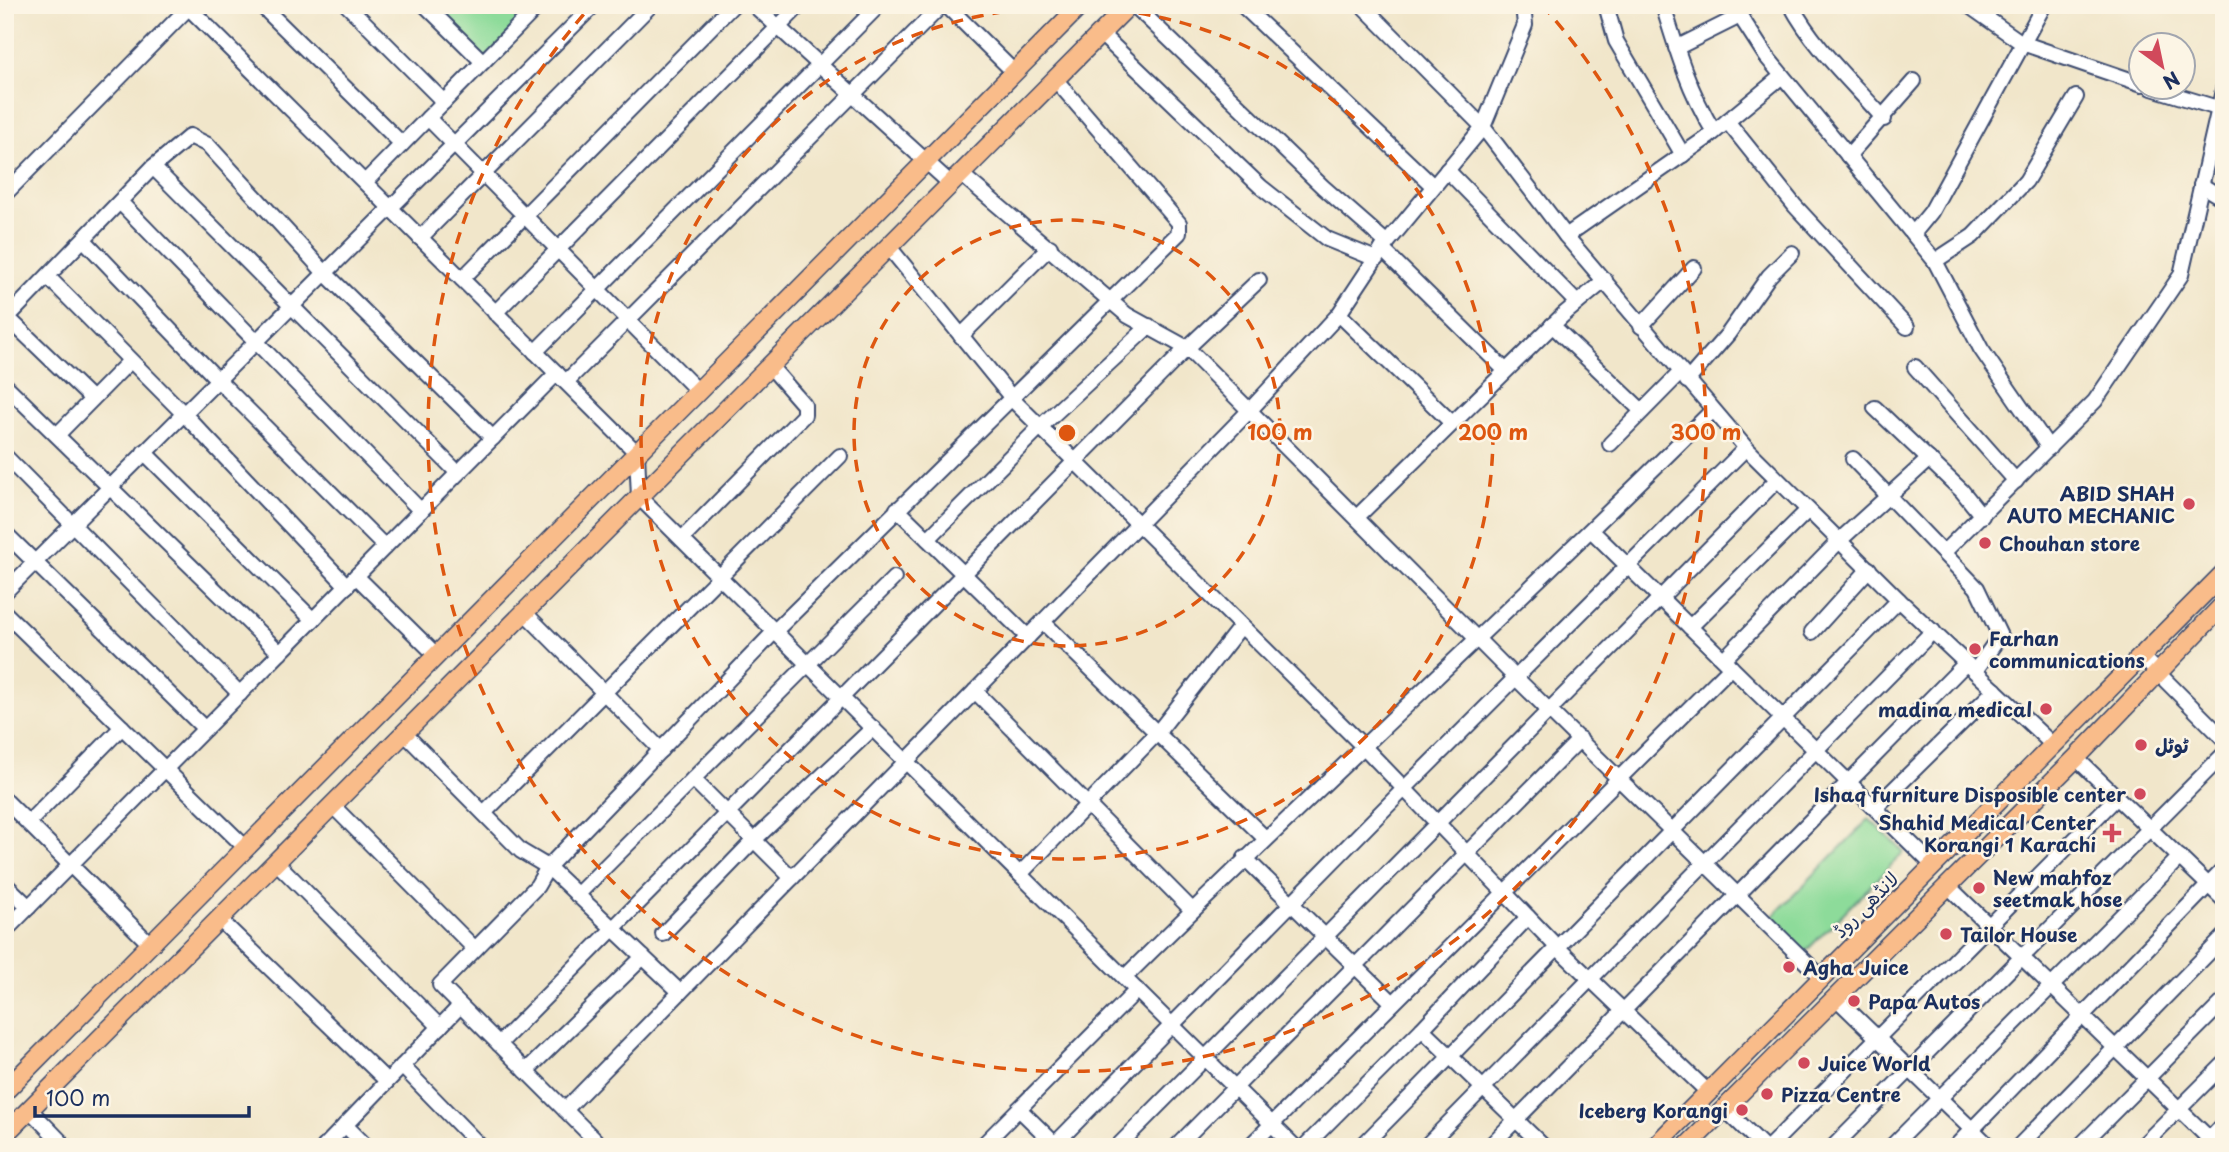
<svg xmlns="http://www.w3.org/2000/svg" width="2229" height="1152" viewBox="0 0 2229 1152" font-family="'Playpen Sans','Playpen Sans Arabic',sans-serif">
<rect width="100%" height="100%" fill="#fcf5e5"/>
<filter id="ink" filterUnits="userSpaceOnUse"><feTurbulence type="fractalNoise" baseFrequency=".0143" numOctaves="2"/><feDisplacementMap in="SourceGraphic" scale="14" xChannelSelector="R" yChannelSelector="G"/><feConvolveMatrix kernelMatrix="1 2 1 2 8 2 1 2 1" color-interpolation-filters="sRGB"/></filter>
<filter id="wash" filterUnits="userSpaceOnUse"><feTurbulence type="fractalNoise" baseFrequency=".00686" numOctaves="4" result="noise"/><feDisplacementMap in="SourceGraphic" scale="28" xChannelSelector="R" yChannelSelector="G"/><feGaussianBlur stdDeviation="1.57" result="paint"/><feColorMatrix in="noise" values="0 0 0 0 0 0 0 0 0 0 0 0 0 0 0 0 0 1.4 0 .05"/><feComposite in="paint" operator="in"/></filter>
<g filter="url(#wash)">
<rect width="100%" height="100%" fill="#f1e6ca"/>
<g fill="#8ddb9a" stroke="#54857c" stroke-width="2">
<path d="M425 5H539L483 62Z"/>
<path d="M1869 819 1904 852 1804 953 1770 919Z"/>
</g>
</g>
<g filter="url(#ink)">
<g fill="none" stroke-linecap="round" stroke-linejoin="round">
<defs>
<g id="minor">
<path d="M186 5 637 453 639 497 1295 1147"/>
<path d="M261 5 402 144"/>
<path d="M347 5 444 102"/>
<path d="M425 5 483 62"/>
<path d="M754 5 951 184"/>
<path d="M946 5 1014 72"/>
<path d="M1134 5 1323 187 1387 243"/>
<path d="M1242 5 1432 185"/>
<path d="M1362 5 1483 127 1566 236 1746 448 1899 600 2054 746"/>
<path d="M1606 5 1616 41 1683 155"/>
<path d="M1663 5C1677 51 1689 91 1714 132"/>
<path d="M1733 5 1766 56 1935 261 1981 349 2049 448"/>
<path d="M1791 5C1814 48 1852 82 1884 119"/>
<path d="M1968 5 2022 43 2142 84"/>
<path d="M1101 34 1261 187 1327 239 1376 259"/>
<path d="M1676 48 1740 16"/>
<path d="M2152 88 2224 110"/>
<path d="M428 118 698 391"/>
<path d="M1727 121 1795 206 1907 327"/>
<path d="M1848 156 1914 81"/>
<path d="M153 167 458 473"/>
<path d="M1447 170 1577 303"/>
<path d="M961 174 1127 315 1187 348 1516 678 1821 977"/>
<path d="M365 182 539 5"/>
<path d="M2201 185 2224 199"/>
<path d="M5 194 191 5"/>
<path d="M120 202 421 511"/>
<path d="M1913 234 1931 212 2044 5"/>
<path d="M1566 236 1708 137 1782 76"/>
<path d="M420 238 651 5"/>
<path d="M85 241 217 379 385 547"/>
<path d="M889 247 1016 403 1364 747 1558 948 1708 1092"/>
<path d="M1382 249 1505 370"/>
<path d="M1935 261 1973 236 2026 181 2076 97"/>
<path d="M48 277 184 414 347 586"/>
<path d="M462 279 733 5"/>
<path d="M495 313 800 5"/>
<path d="M1339 314 1452 423"/>
<path d="M5 315 92 399"/>
<path d="M5 320 153 167 190 136 208 145 325 273 493 438"/>
<path d="M1552 325 1642 411"/>
<path d="M1641 326 1694 268"/>
<path d="M961 336 1050 247"/>
<path d="M535 352 879 5"/>
<path d="M1915 367 2016 481"/>
<path d="M1687 381 1728 334 1769 276 1792 253"/>
<path d="M566 382 942 5"/>
<path d="M5 385 280 653"/>
<path d="M1875 408 1962 491 1982 516"/>
<path d="M57 435 130 361"/>
<path d="M1610 444 1680 373"/>
<path d="M144 452 313 620"/>
<path d="M5 456 240 694"/>
<path d="M1853 459 1977 588 2000 636 1975 671"/>
<path d="M897 509 1028 637"/>
<path d="M1357 517 1563 315 1605 280"/>
<path d="M1592 531 1934 866"/>
<path d="M5 533 205 729"/>
<path d="M682 539 804 415V405L770 366"/>
<path d="M928 539 1040 427 1149 326"/>
<path d="M1944 552 2095 401 2181 275 2224 86"/>
<path d="M356 576 436 655"/>
<path d="M5 592 594 5"/>
<path d="M524 612 661 750"/>
<path d="M5 613 246 848"/>
<path d="M1043 622 1266 839"/>
<path d="M1690 627 1808 510"/>
<path d="M1812 632 1869 569"/>
<path d="M2141 656 2224 739"/>
<path d="M1724 659 1840 540 1929 459"/>
<path d="M975 691 1192 910"/>
<path d="M404 733 521 851 548 867 680 992"/>
<path d="M2076 758 2224 900"/>
<path d="M693 779 792 878"/>
<path d="M5 800 150 944"/>
<path d="M332 805 475 949"/>
<path d="M1876 807 1995 690"/>
<path d="M484 813 840 456"/>
<path d="M28 823 122 727"/>
<path d="M1245 858 1393 1003"/>
<path d="M276 862 440 1027"/>
<path d="M1020 874 1158 732 1241 626"/>
<path d="M5 884 29 907"/>
<path d="M1948 886 2218 1147"/>
<path d="M577 895 894 578"/>
<path d="M219 919 387 1081"/>
<path d="M5 931 557 373"/>
<path d="M663 934 755 839 873 728"/>
<path d="M1125 977C1318 786 1519 603 1712 411"/>
<path d="M1836 998 1990 1147"/>
<path d="M1422 1029 1544 1147"/>
<path d="M499 1044 1187 348 1259 280"/>
<path d="M402 1066 481 1147"/>
<path d="M526 1071 643 957"/>
<path d="M1724 1108 1764 1147"/>
<path d="M29 1109 66 1147"/>
<path d="M1019 1109 1058 1147"/>
<path d="M565 1110 1250 410 1339 314 1382 249 1483 127 1525 25 1523 5"/>
<path d="M345 1125 367 1147"/>
<path d="M324 1147 460 1006"/>
<path d="M602 1147 440 985 537 886 548 867 775 631 1179 233V223L1055 79"/>
<path d="M981 1147 1137 990"/>
<path d="M1052 1147 1404 789 1746 448"/>
<path d="M1117 1147 1777 480"/>
<path d="M1176 1147 1580 739"/>
<path d="M1249 1147 1731 667"/>
<path d="M1304 1147 1422 1029 1528 917"/>
<path d="M1361 1147 1899 600"/>
<path d="M1425 1147 1933 631"/>
<path d="M1489 1147 1966 663"/>
<path d="M1769 1147 2117 797"/>
<path d="M1833 1147 2224 754"/>
<path d="M1891 1147 2180 857"/>
<path d="M1955 1147 2224 869"/>
<path d="M2018 1147 2224 937"/>
<path d="M2079 1147 2224 1001"/>
<path d="M2141 1147 2224 1064"/>
<path d="M2202 1147 2224 1124"/>
</g>
<g id="major">
<path d="M5 1091 1081 5"/>
<path d="M5 1134 1129 5"/>
<path d="M1654 1147 2224 573"/>
<path d="M1686 1147 2076 758 2224 604"/>
</g>
</defs>
<use href="#minor" stroke="#3b4a6e" stroke-width="18"/>
<use href="#major" stroke="#3b4a6e" stroke-width="21"/>
<use href="#minor" stroke="#fff" stroke-width="14"/>
<use href="#major" stroke="#f9bc8a" stroke-width="18"/>
</g>
</g>
<g fill="none" stroke="#de5710" stroke-width="3.5" stroke-dasharray="12 9">
<circle cx="1067" cy="433" r="213"/>
<circle cx="1067" cy="433" r="426"/>
<path d="M1542 5A639 639 0 1 1 592 5"/>
</g>
<g fill="#d1495b" stroke="#fcf5e5" stroke-width="2.5">
<circle cx="2189" cy="504" r="7"/>
<circle cx="1985" cy="543" r="7"/>
<circle cx="1975" cy="649" r="7"/>
<circle cx="2046" cy="709" r="7"/>
<circle cx="2141" cy="745" r="7"/>
<circle cx="2140" cy="794" r="7"/>
<path d="M2108.5 822.5h7v7h7v7h-7v7h-7v-7h-7v-7h7z"/>
<circle cx="1979" cy="888" r="7"/>
<circle cx="1946" cy="934" r="7"/>
<circle cx="1789" cy="967" r="7"/>
<circle cx="1854" cy="1001" r="7"/>
<circle cx="1804" cy="1063" r="7"/>
<circle cx="1767" cy="1094" r="7"/>
<circle cx="1742" cy="1110" r="7"/>
</g>
<g text-anchor="middle" dominant-baseline="central" stroke-width="5" stroke-linejoin="round" paint-order="stroke">
<g font-size="19" font-weight="bold" fill="#1b2f5e" stroke="#fcf5e5" text-anchor="start">
<text x="2175" y="493" text-anchor="end">ABID SHAH<tspan x="2175" dy="22">AUTO MECHANIC</tspan></text>
<text x="1999" y="543">Chouhan store</text>
<text x="1989" y="638">Farhan<tspan x="1989" dy="22">communications</tspan></text>
<text x="2032" y="709" text-anchor="end">madina medical</text>
<text x="2155" y="745">ٹوٹل</text>
<text x="2126" y="794" text-anchor="end">Ishaq furniture Disposible center</text>
<text x="2096" y="822" text-anchor="end">Shahid Medical Center<tspan x="2096" dy="22">Korangi 1 Karachi</tspan></text>
<text x="1993" y="877">New mahfoz<tspan x="1993" dy="22">seetmak hose</tspan></text>
<text x="1960" y="934">Tailor House</text>
<text x="1803" y="967">Agha Juice</text>
<text x="1868" y="1001">Papa Autos</text>
<text x="1818" y="1063">Juice World</text>
<text x="1781" y="1094">Pizza Centre</text>
<text x="1728" y="1110" text-anchor="end">Iceberg Korangi</text>
</g>
<g font-size="19" fill="#1b2f5e" stroke="#fcf5e5">
<text transform="translate(1865 904) rotate(-45)">لانڈھی روڈ</text>
</g>
</g>
<circle cx="1067" cy="433" r="10" fill="#de5710" stroke="#fcf5e5" stroke-width="3.5"/>
<g font-size="21" text-anchor="middle" font-weight="bold" fill="#de5710" stroke="#fcf5e5" stroke-width="5" stroke-linejoin="round" paint-order="stroke">
<text x="1280" y="440">100 m</text>
<text x="1493" y="440">200 m</text>
<text x="1706" y="440">300 m</text>
</g>
<rect width="2229" height="1152" fill="none" stroke="#fcf5e5" stroke-width="28"/>
<g transform="translate(2162 66) rotate(147)"><circle r="33" fill="#fcf5e5" stroke="#a2a6af" stroke-width="2"/>
<path d="M0-5L12 26L0 18L-12 26Z" fill="#d1495b"/>
<text y="-10" font-size="19" font-weight="bold" text-anchor="middle" fill="#1b2f5e">N</text>
</g>
<path d="M35 1106v10h214v-10" fill="none" stroke="#1b2f5e" stroke-width="3.5"/>
<text x="46" y="1106" font-size="21" fill="#1b2f5e" stroke="#fcf5e5" stroke-width="5" paint-order="stroke">100 m</text>
</svg>
